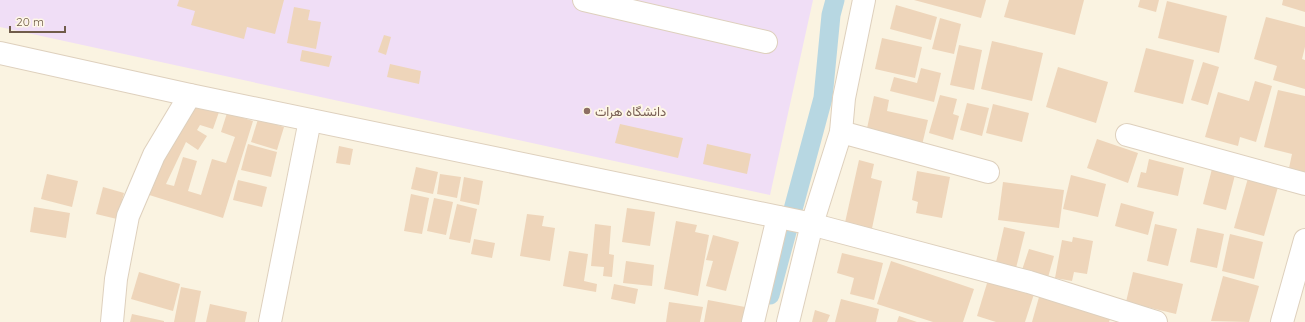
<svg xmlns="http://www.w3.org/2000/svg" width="1305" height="322" viewBox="0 0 1305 322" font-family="Quicksand,Vazirmatn,sans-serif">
<rect width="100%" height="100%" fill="#faf3e1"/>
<path fill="#f0def6" d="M0 0H813L770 195 0 27Z"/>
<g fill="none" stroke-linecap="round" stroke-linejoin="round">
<path stroke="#b7d7e2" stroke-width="19" d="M770 295 823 98 831 15 835 0"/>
</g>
<g fill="#eed5ba">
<path d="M179 0H284L275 34 247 27 244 39 191 25 195 11 177 6Z"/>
<path d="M914 0H986L981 18Z"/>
<path d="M1009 0H1084L1075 35 1004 17Z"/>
<path d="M1140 0H1159L1156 12 1138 7Z"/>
<path d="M1283 0H1305V12L1282 5Z"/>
<path d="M1167 1 1227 16 1219 53 1158 38Z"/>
<path d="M896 5 937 17 931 40 890 29Z"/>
<path d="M294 7 310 10 308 20 321 22 316 49 287 43Z"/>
<path d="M1266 17 1305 27V47L1302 59 1305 60V89L1273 80 1277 66 1254 59Z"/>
<path d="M940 18 961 24 954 54 932 49Z"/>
<path d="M384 35 391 37 386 55 378 52Z"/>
<path d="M882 38 922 47 915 78 875 69Z"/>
<path d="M992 41 1043 53 1032 101 981 89Z"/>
<path d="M959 45 982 50 974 90 950 85Z"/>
<path d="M1146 48 1194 60 1183 104 1134 92Z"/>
<path d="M302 50 332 56 329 67 300 61Z"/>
<path d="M1203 62 1219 67 1208 105 1191 100Z"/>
<path d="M390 64 421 71 419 84 387 77Z"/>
<path d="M1058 67 1108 82 1096 123 1046 107Z"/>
<path d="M921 68 941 73 934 102 890 91 894 77 917 83Z"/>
<path d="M1255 81 1272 86 1256 142 1240 137 1238 146 1205 137 1218 92 1249 101Z"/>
<path d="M1278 90 1305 96V172L1289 168 1292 154 1264 147Z"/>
<path d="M940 95 957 99 953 114 959 116 953 140 929 133Z"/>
<path d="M874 96 889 100 887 111 928 120 922 145 866 133Z"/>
<path d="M967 103 989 108 982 136 960 130Z"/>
<path d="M993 104 1029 113 1022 142 986 133Z"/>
<path d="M194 107 219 112 213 129 200 125 197 130 207 136 198 150 186 142 166 184 174 186 183 157 197 161 188 191 201 195 212 159 226 163 235 137 221 132 227 113 253 121 223 218 146 194 172 141Z"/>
<path d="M258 119 284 127 277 150 251 142Z"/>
<path d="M620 124 683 138 678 158 615 143Z"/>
<path d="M1097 139 1138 153 1128 183 1087 168Z"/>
<path d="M248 144 277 152 271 177 241 170Z"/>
<path d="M707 144 751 154 747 174 703 164Z"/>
<path d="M339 146 353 149 350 165 336 163Z"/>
<path d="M1149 159 1184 168 1178 196 1137 187 1141 172 1146 173Z"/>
<path d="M859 160 874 164 871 178 882 181 871 233 844 227Z"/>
<path d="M1213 165 1236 171 1226 210 1203 204Z"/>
<path d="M416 167 438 172 433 194 411 189Z"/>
<path d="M917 171 950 177 942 218 916 213 918 202 912 200Z"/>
<path d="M47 174 78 181 72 207 41 199Z"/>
<path d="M440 174 461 177 457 198 437 194Z"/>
<path d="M1071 175 1106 184 1098 217 1063 209Z"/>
<path d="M464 177 483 181 479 205 460 201Z"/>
<path d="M1248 178 1278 187 1264 236 1234 228Z"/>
<path d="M238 180 267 187 262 207 233 200Z"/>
<path d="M1003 182 1064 190 1059 228 998 220Z"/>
<path d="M103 187 124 193 117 219 96 214Z"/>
<path d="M411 194 429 198 422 234 404 231Z"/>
<path d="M434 198 453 202 446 235 427 231Z"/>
<path d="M1121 203 1154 212 1148 235 1115 226Z"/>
<path d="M457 204 477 209 470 243 449 239Z"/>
<path d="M34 207 70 213 66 238 30 232Z"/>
<path d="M627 208 655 212 650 246 622 242Z"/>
<path d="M527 214 544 216 542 226 555 228 550 261 520 256Z"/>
<path d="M676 221 697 225 695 232 709 235 698 296 664 289Z"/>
<path d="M595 224 611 226 609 254 614 255 612 277 603 276 604 267 591 266Z"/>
<path d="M1155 224 1177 229 1168 266 1147 261Z"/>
<path d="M1004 227 1025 232 1014 276 994 271Z"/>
<path d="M1197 228 1224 234 1217 268 1190 262Z"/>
<path d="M1230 234 1263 242 1254 279 1222 271Z"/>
<path d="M713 235 739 242 726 291 706 286 713 261 706 260Z"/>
<path d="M1073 237 1093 241 1087 274 1074 272 1072 281 1055 278 1062 240 1072 242Z"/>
<path d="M474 239 495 243 492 258 471 254Z"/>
<path d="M1029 249 1054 256 1047 281 1021 273Z"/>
<path d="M569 251 588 254 584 281 597 284 596 292 563 286Z"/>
<path d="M842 253 883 263 874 300 850 294 854 278 837 273Z"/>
<path d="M626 261 654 265 652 286 623 283Z"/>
<path d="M891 261 974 289 963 322H933L877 304Z"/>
<path d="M139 272 180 284 173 311 131 299Z"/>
<path d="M1133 272 1183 284 1176 314 1126 302Z"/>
<path d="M1223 276 1259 286 1249 322 1211 321Z"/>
<path d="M988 280 1034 294 1025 322H996L977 316Z"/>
<path d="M614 284 638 289 635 304 611 299Z"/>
<path d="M181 287 201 291 195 322H174Z"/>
<path d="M1039 297 1110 319 1109 322H1032Z"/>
<path d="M841 299 879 309 876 322H835Z"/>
<path d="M708 300 745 307 743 322H704Z"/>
<path d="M669 302 703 307 700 322H666Z"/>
<path d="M210 304 247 312 245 322H206Z"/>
<path d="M815 310 830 315 827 322H812Z"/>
<path d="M132 314 164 321V322H130Z"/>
<path d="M899 316 917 322H897Z"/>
</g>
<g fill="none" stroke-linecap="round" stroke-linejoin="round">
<defs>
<g id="minor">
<path d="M584 0 766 42"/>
<path d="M0 53 190 95 803 222 1029 282 1156 322"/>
<path d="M841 132 988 172"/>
<path d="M1127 135 1305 184"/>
<path d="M112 322 116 279 128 216 154 155 190 95"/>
<path d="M270 322 310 120"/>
<path d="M753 322 778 217"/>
<path d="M788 322 812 224 841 132 844 98 864 0"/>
<path d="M1282 322 1305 240"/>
</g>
</defs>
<use href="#minor" stroke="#ded0bd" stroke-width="24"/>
<use href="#minor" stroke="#fff" stroke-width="22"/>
</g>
<circle fill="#8d6e63" stroke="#fef7e6" stroke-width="1.5" cx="587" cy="111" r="4"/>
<g text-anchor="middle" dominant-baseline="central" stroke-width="3.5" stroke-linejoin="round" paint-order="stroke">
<g font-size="13" fill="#785e54" stroke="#fef7e6" text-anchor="start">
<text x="595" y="111">دانشگاه هرات</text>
</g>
</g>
<path d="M10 26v6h55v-6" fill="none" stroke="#705c4a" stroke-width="2"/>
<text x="16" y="26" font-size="12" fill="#705c4a" stroke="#fef7e6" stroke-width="3" paint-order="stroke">20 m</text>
</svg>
